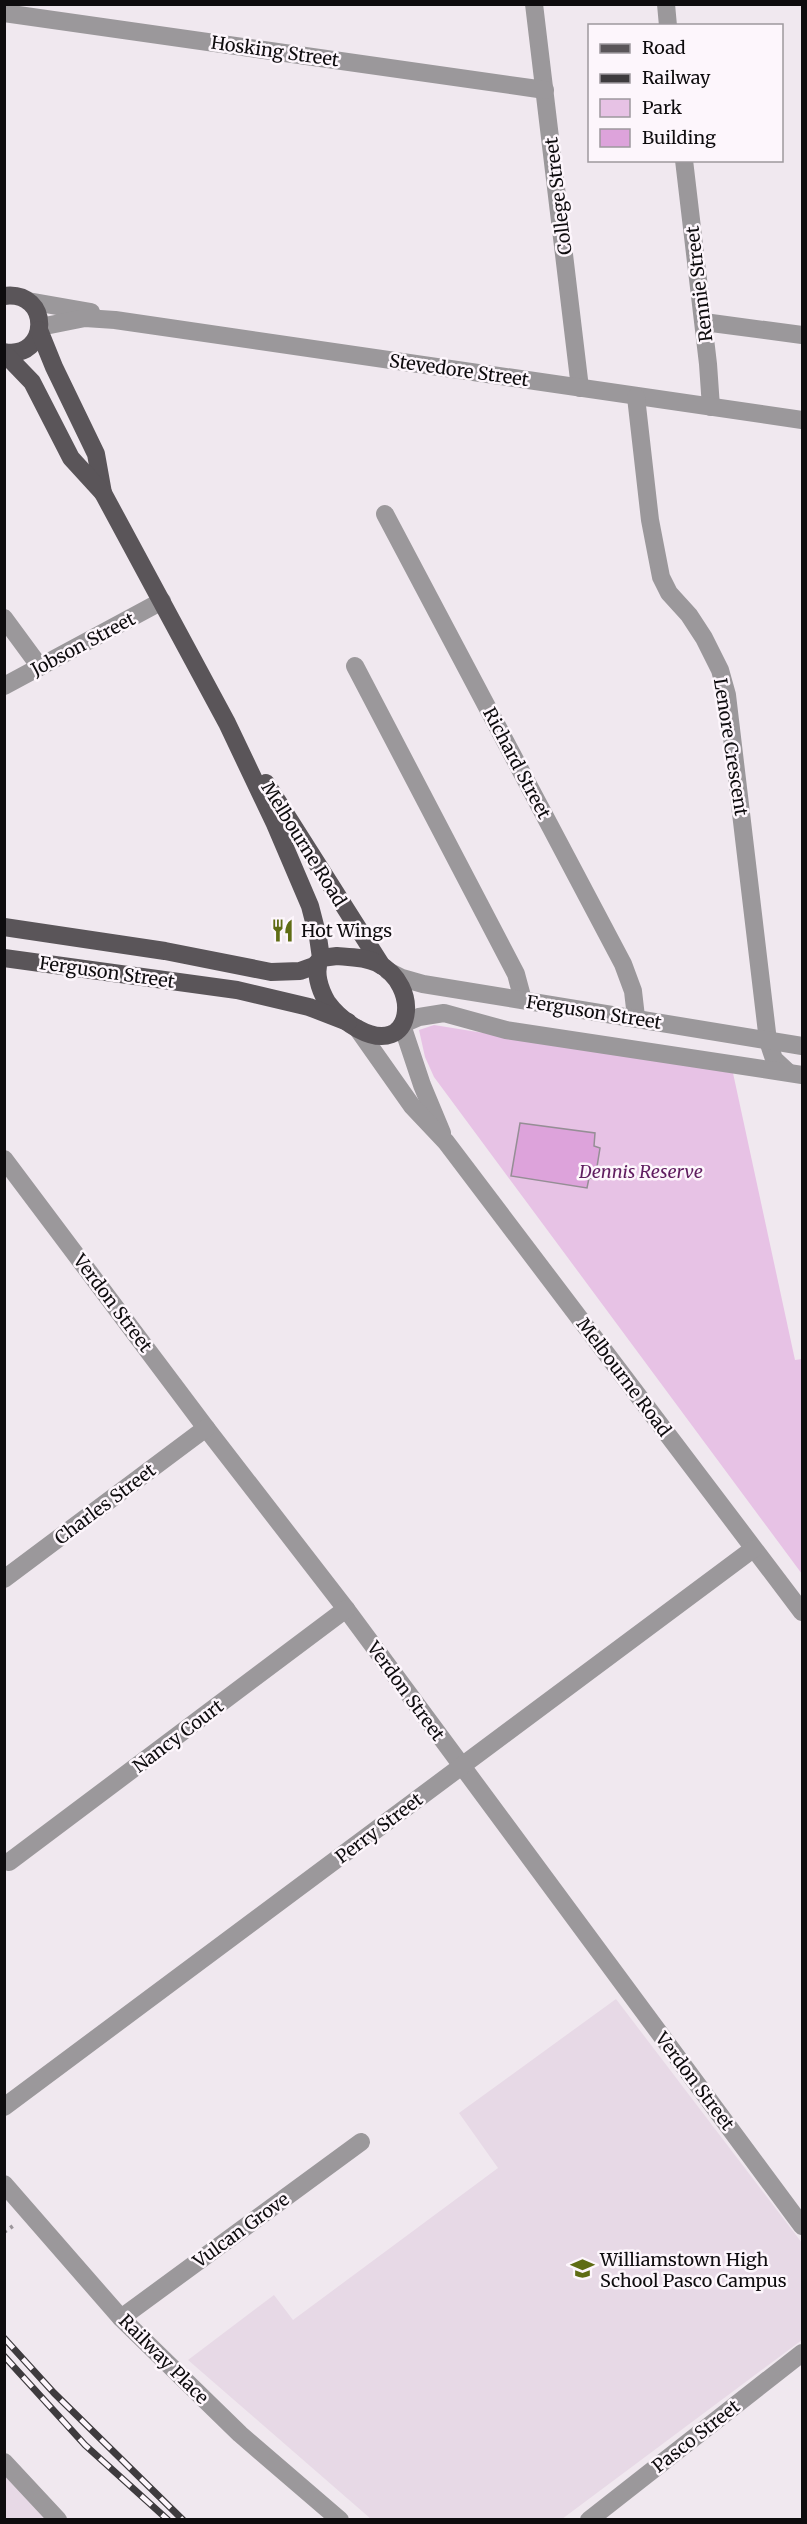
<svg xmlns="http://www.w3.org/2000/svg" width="807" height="2524" viewBox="0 0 807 2524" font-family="Merriweather,serif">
<rect width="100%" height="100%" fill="#f0e8ef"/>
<g fill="#e7d9e6">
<path d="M616 1999 802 2243V2340L562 2519H371L188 2360 274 2295 293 2320 498 2168 459 2113Z"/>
<path d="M5 2463 58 2519H5Z"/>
</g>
<path fill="#e7c2e5" d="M434 1025 733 1073 795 1360 802 1359V1574L434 1077 425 1057 419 1030Z"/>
<path fill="#dda3db" stroke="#958e95" stroke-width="1.5" d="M520 1123 595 1133 594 1146 600 1148 595 1179 589 1178 587 1188 511 1176Z"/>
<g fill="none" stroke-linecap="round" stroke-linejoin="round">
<path stroke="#9c969b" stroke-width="4" stroke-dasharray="3 4.5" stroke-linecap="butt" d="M4 2232 16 2224"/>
<g stroke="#9b989b" stroke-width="18">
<path d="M534 4 580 388"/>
<path d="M666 4 668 26"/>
<path d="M4 13 545 90"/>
<path d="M684 160 708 364 711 407"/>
<path d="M28 301 91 312"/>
<path d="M704 322 802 335"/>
<path d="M40 327 85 318 115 320 802 420"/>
<path d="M636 397 650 520 661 577 669 593 689 615 704 638 720 670 727 695 768 1041 774 1059 788 1072"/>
<path d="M385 514 623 964 633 991 636 1017"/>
<path d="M4 618 40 667"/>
<path d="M355 666 516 974 523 1000"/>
<path d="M4 686 162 601"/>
<path d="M388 971 402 978 423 984 802 1046"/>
<path d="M403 1024 419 1017 444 1013 506 1030 802 1075"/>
<path d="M402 1025 422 1085 442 1133"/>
<path d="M357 1028 412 1106 446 1142 802 1612"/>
<path d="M4 1159 206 1428 346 1609 802 2226"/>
<path d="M4 1579 206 1428"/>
<path d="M9 1862 346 1609"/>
<path d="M4 2107 753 1549"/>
<path d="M4 2184 121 2318 240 2434 340 2520"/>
<path d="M121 2318 361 2142"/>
<path d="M4 2462 58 2520"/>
<path d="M589 2520 802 2353"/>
</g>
<g stroke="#5a5559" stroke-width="18">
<path d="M4 296C52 290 50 360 4 352"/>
<path d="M39 330 54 367 96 454 103 493"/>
<path d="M4 353 32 382 71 458 103 493 227 723 275 824 310 906 318 937 321 958"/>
<path d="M266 783 382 966"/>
<path d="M4 927 165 951 271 972 300 971 314 966 319 961"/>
<path d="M337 956C350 957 365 957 377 963 422 985 414 1059 358 1029 347 1023 335 1013 327 1002 320 990 313 971 321 958Z"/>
<path d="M4 958 237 990 309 1007 348 1022"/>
</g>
<defs>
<g id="rail">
<path d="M4 2338 54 2393 183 2520"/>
<path d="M4 2356 85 2445 168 2520"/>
</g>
</defs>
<use href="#rail" stroke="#3e3b3e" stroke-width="7"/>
<use href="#rail" stroke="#fdf6fc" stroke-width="4.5" stroke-dasharray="14" stroke-linecap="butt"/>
</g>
<defs>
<symbol id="restaurant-bare" viewBox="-9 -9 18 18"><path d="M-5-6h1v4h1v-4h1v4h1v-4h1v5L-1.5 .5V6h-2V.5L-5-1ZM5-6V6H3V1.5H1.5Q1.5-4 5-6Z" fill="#5f6c14" stroke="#fdf6fc" stroke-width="2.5" paint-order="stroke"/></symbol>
<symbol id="school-bare" viewBox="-9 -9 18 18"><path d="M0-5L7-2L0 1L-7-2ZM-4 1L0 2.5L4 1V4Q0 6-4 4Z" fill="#5f6c14" stroke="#fdf6fc" stroke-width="2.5" paint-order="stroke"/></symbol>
</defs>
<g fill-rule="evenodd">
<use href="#restaurant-bare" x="266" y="914" width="33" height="33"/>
<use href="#school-bare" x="566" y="2252" width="33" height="33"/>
</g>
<g text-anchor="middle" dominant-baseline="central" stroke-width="5" stroke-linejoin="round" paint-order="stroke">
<g font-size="18" fill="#0e0c0e" stroke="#fdf6fc">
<text transform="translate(275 51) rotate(8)">Hosking Street</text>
<text transform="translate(558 196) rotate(-97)">College Street</text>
<text transform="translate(699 284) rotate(-97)">Rennie Street</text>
<text transform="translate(459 370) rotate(8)">Stevedore Street</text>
<text transform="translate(83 644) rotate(-28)">Jobson Street</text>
<text transform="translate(731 747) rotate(81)">Lenore Crescent</text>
<text transform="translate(517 763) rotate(62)">Richard Street</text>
<text transform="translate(304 844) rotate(58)">Melbourne Road</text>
<text transform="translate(107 972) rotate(8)">Ferguson Street</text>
<text transform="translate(594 1012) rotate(9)">Ferguson Street</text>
<text transform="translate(113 1303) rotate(53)">Verdon Street</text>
<text transform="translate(624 1377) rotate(53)">Melbourne Road</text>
<text transform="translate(105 1504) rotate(-37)">Charles Street</text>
<text transform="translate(406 1691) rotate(54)">Verdon Street</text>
<text transform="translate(178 1736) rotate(-37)">Nancy Court</text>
<text transform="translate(379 1828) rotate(-37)">Perry Street</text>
<text transform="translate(695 2081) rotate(53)">Verdon Street</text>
<text transform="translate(241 2230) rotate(-36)">Vulcan Grove</text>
<text transform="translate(164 2359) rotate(45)">Railway Place</text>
<text transform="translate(696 2436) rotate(-38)">Pasco Street</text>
</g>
<g font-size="18" fill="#0e0c0e" stroke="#fdf6fc" text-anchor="start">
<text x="301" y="930">Hot Wings</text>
<text x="600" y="2259">Williamstown High<tspan x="600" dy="21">School Pasco Campus</tspan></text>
</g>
<g font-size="18" font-style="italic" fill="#5f1c5f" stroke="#fdf6fc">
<text x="641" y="1171">Dennis Reserve</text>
</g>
</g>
<rect width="807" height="2524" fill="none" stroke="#0e0c0e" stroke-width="12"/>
<rect x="588" y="24" width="195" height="138" fill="#fdf6fc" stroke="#9d989d" stroke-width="1.5"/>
<rect x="600" y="44" width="30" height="9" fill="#5a5559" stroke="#9d989d" stroke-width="1.5"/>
<text x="642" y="54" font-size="18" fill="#0e0c0e">Road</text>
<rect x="600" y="74" width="30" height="9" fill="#3e3b3e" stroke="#9d989d" stroke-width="1.5"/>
<text x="642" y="84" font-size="18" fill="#0e0c0e">Railway</text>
<rect x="600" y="99" width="30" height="18" fill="#e7c2e5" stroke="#9d989d" stroke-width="1.5"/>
<text x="642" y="114" font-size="18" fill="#0e0c0e">Park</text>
<rect x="600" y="129" width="30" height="18" fill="#dda3db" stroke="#9d989d" stroke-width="1.5"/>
<text x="642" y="144" font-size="18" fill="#0e0c0e">Building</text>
</svg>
